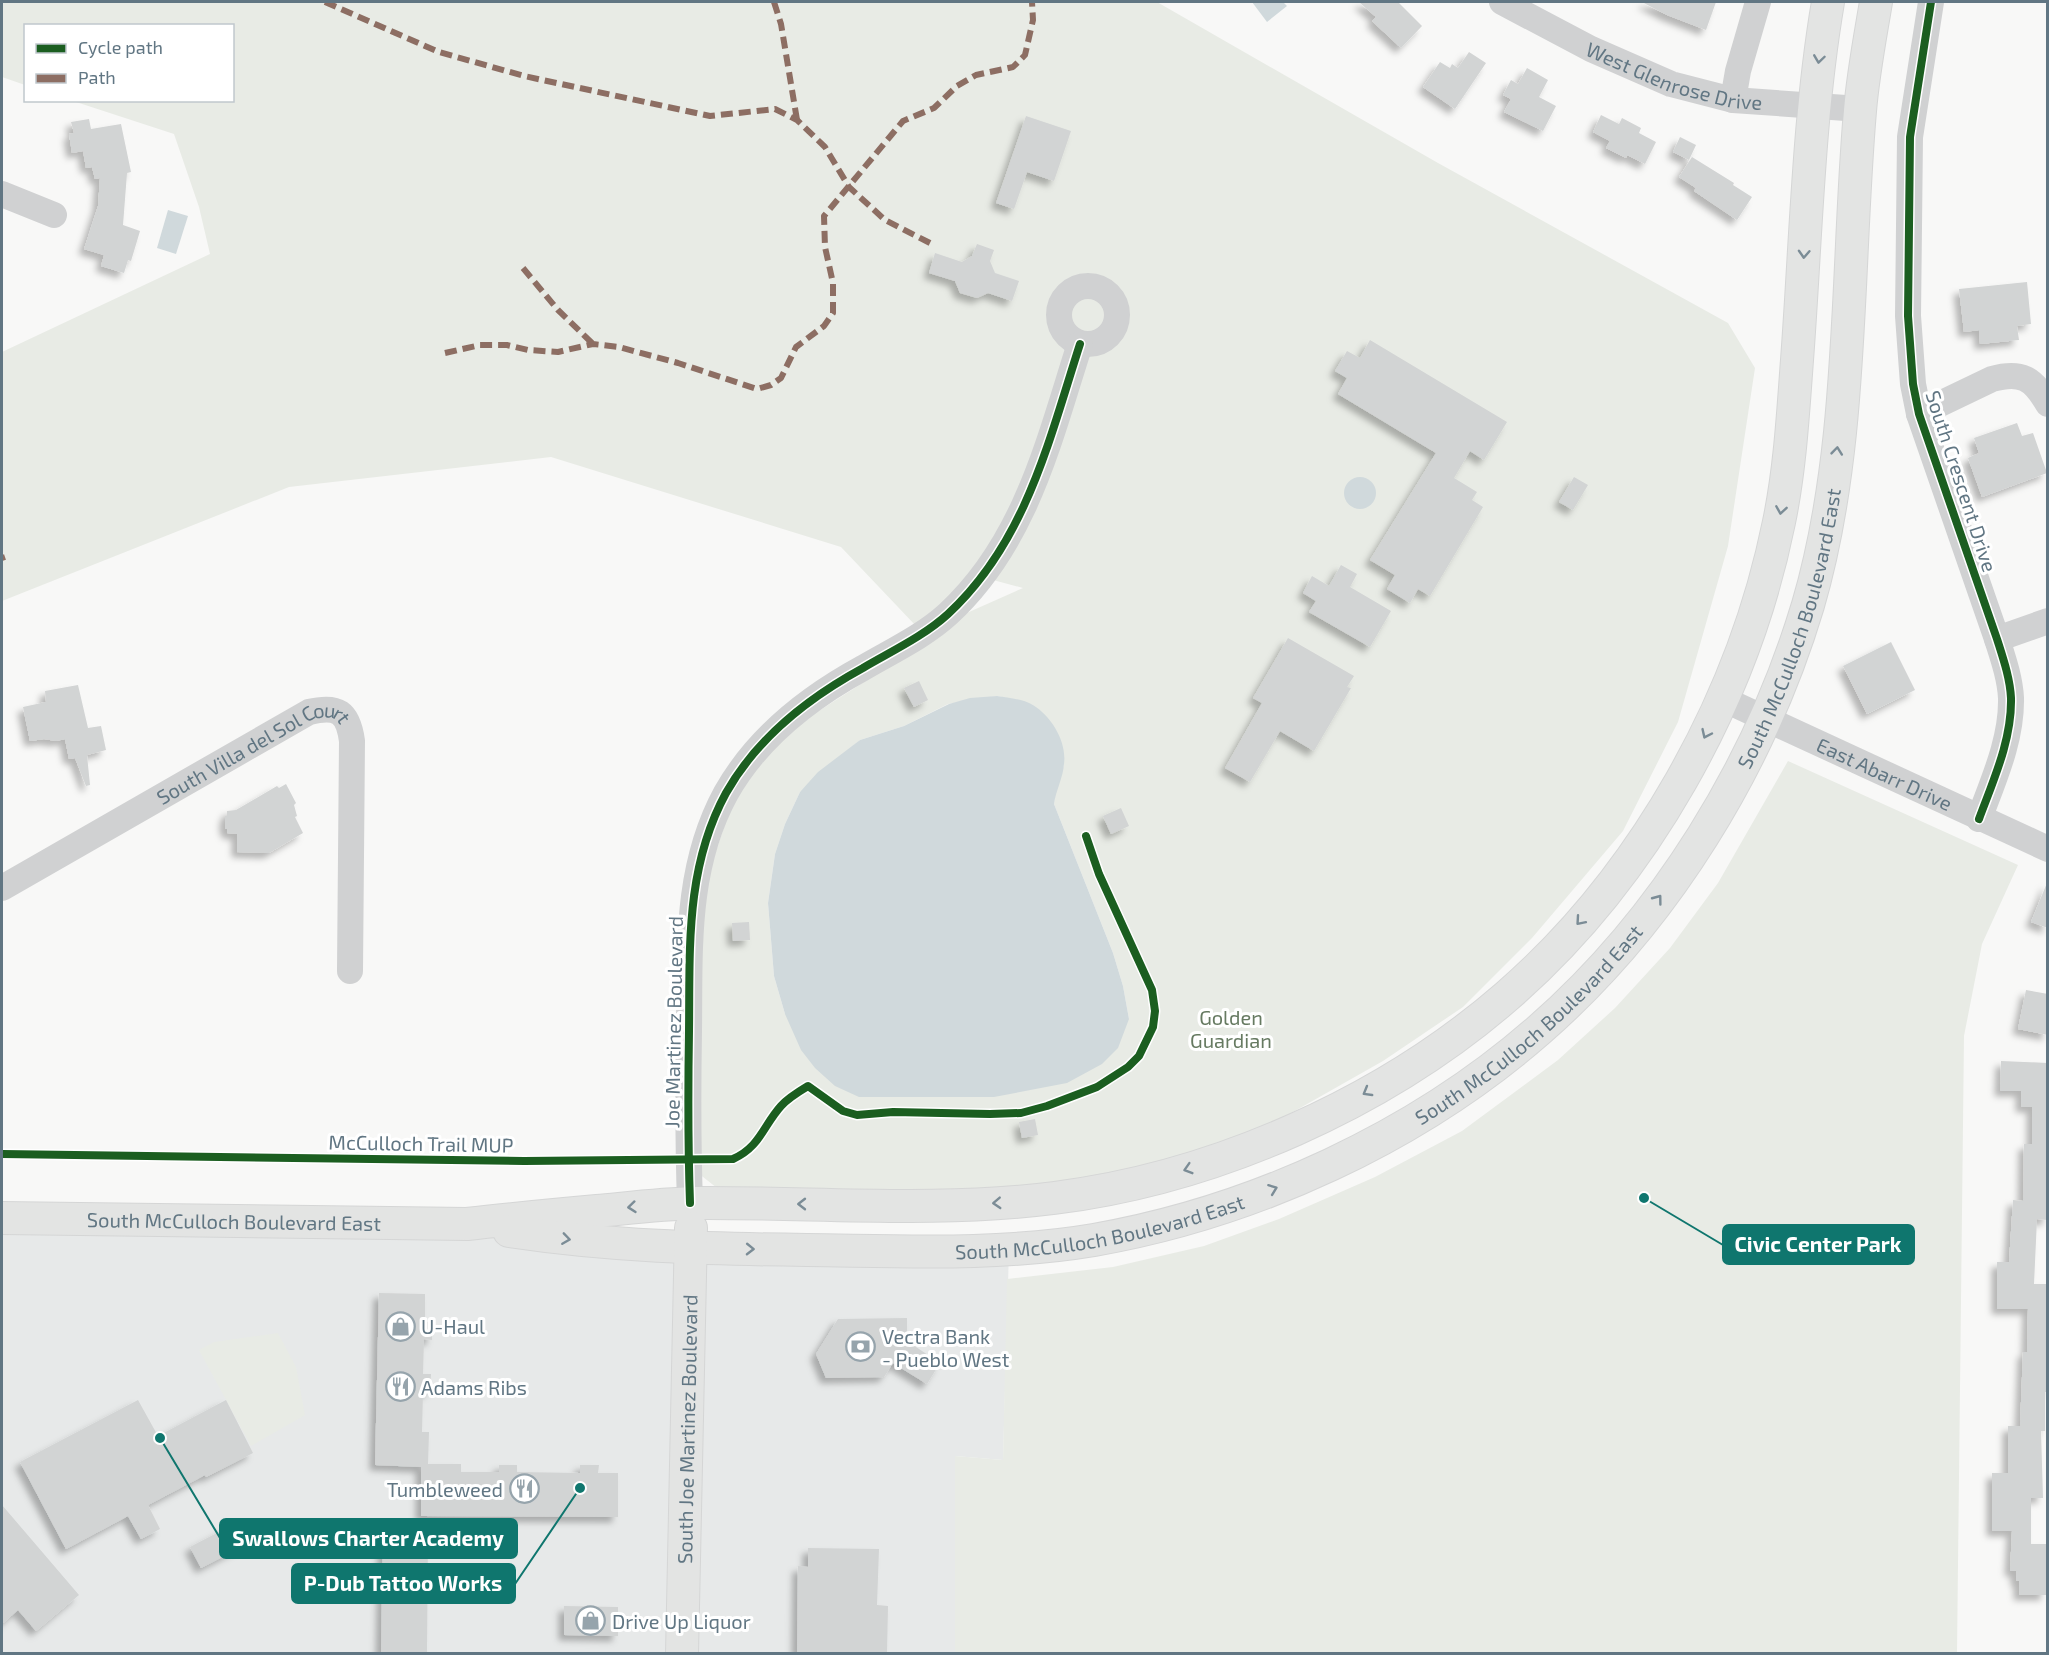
<svg xmlns="http://www.w3.org/2000/svg" width="2049" height="1655" viewBox="0 0 2049 1655" font-family="'Exo 2',sans-serif">
<defs>
<filter id="shadow"><feDropShadow dx="-5.5" dy="5.5" stdDeviation="3" flood-color="#0004"/></filter>
</defs>
<rect width="100%" height="100%" fill="#f8f8f7"/>
<path fill="#e7e9e9" d="M2 1218 1009 1249 1003 1460 955 1456V1653L2 1654Z"/>
<g fill="#e8ebe5" fill-rule="evenodd">
<path d="M2 2H1157L1438 163 1728 323 1755 368 1728 546 1678 722 1623 831 1532 938 1463 1007 1383 1061 1238 1143 1108 1182 984 1195 717 1188 698 1173 700 898 733 801 760 760 792 728 908 654 960 616 1023 588 982 577 916 626 841 547 551 457 289 487 2 601V352L210 254 199 207 174 134 73 101 232 100V26H26L25 85 2 77ZM997 696 1017 700 1033 705 1064 765 1055 792 1054 804 1113 953 1123 986 1129 1019 785 1014 774 976 768 903 775 854 785 824 800 792 860 740 904 726 948 704Z"/>
<path d="M1788 761 2018 865 1982 944 1964 1036 1957 1653H955V1456L1003 1460 1007 1279 1113 1267 1204 1246 1279 1219 1375 1177 1462 1131 1558 1060 1615 1008 1670 948 1718 883Z"/>
<path d="M278 1333 296 1367 305 1415 251 1446 199 1350 214 1342Z"/>
</g>
<g fill="#d0d9dc">
<path d="M1252 2H1273L1276 3 1283 2 1287 6 1267 22Z"/>
<path d="M168 210 188 216 176 254 157 248Z"/>
<circle cx="1360" cy="493" r="16"/>
<path d="M997 696C1009 698 1023 699 1033 705 1052 717 1067 742 1064 764 1063 778 1056 790 1054 804L1113 953 1123 986 1129 1019 1118 1048 1102 1064 1067 1083 994 1097H859L835 1086 815 1068 801 1050 785 1014 774 976 768 903 775 854 785 824 800 792 818 772 860 740 904 726 949 704 970 698Z"/>
</g>
<g fill="#d2d4d4" filter="url(#shadow)">
<path d="M1359 2H1398L1422 26 1401 48 1372 21 1376 17Z"/>
<path d="M1642 2H1716L1706 30 1667 15Z"/>
<path d="M1469 52 1486 63 1455 109 1423 87 1440 62 1450 68 1452 64 1458 68Z"/>
<path d="M1527 68 1548 80 1539 97 1556 106 1543 131 1504 112 1511 99 1503 95 1511 80 1518 84Z"/>
<path d="M1601 115 1619 124 1622 118 1641 128 1639 133 1656 142 1645 164 1627 155 1626 158 1606 148 1610 141 1593 132Z"/>
<path d="M1026 116 1071 131 1054 181 1027 172 1014 209 996 203Z"/>
<path d="M89 119 91 129 121 124 131 172 127 173 123 225 140 231 131 261 128 260 124 273 101 266 104 255 84 249 98 206 100 178 95 179 92 167 86 168 83 151 72 153 69 134 74 133 71 122Z"/>
<path d="M1680 137 1696 145 1689 160 1673 152Z"/>
<path d="M1692 157 1734 183 1733 185 1752 197 1737 220 1694 191 1696 188 1679 177Z"/>
<path d="M977 244 994 250 990 261 995 273 1019 281 1012 301 988 293 977 298 960 293 955 281 929 273 935 253 962 262 972 256Z"/>
<path d="M2027 282 2031 324 2017 326 2019 340 1980 344 1979 330 1964 332 1959 289Z"/>
<path d="M1370 340 1507 422 1484 460 1470 451 1454 478 1477 492 1472 500 1483 507 1430 596 1418 589 1410 603 1387 589 1395 575 1370 560 1436 453 1338 394 1347 378 1335 371 1347 351 1360 358Z"/>
<path d="M2017 423 2022 436 2033 433 2047 473 1982 497 1968 458 1979 453 1974 438Z"/>
<path d="M1574 477 1588 485 1573 510 1559 502Z"/>
<path d="M1341 565 1357 574 1350 587 1391 611 1370 647 1309 612 1316 601 1303 593 1312 576 1329 586Z"/>
<path d="M1288 638 1354 676 1347 687 1351 688 1314 751 1280 731 1250 782 1225 768 1262 703 1253 698Z"/>
<path d="M1891 642 1915 690 1867 714 1843 666Z"/>
<path d="M919 681 928 700 914 707 904 688Z"/>
<path d="M78 685 88 728 101 726 106 750 87 755 90 785 86 786 75 758 69 759 65 739 56 741 44 739 30 741 23 707 46 702 45 691Z"/>
<path d="M286 784 296 803 294 805 297 816 295 817 303 833 269 853 237 852V834L227 833V829H225V816H227V811L236 810 277 786 279 788Z"/>
<path d="M1121 808 1129 826 1111 834 1103 816Z"/>
<path d="M2047 883H2048V928L2031 922Z"/>
<path d="M749 922 750 940 733 941 732 923Z"/>
<path d="M2026 990 2048 994V1035L2018 1029Z"/>
<path d="M2001 1061 2048 1063V1220L2037 1219 2034 1284H2048V1393L2045 1392V1431H2041L2043 1498H2031V1544H2048L2046 1595H2019V1581H2016V1571H2010L2012 1531H1992V1473H2008V1426H2020L2023 1352H2027L2028 1309H1997V1262H2009L2013 1200 2023 1201 2024 1144H2032V1107H2021V1091H2000Z"/>
<path d="M1035 1119 1038 1135 1022 1138 1019 1122Z"/>
<path d="M379 1293 425 1294V1322H432V1340L424 1339 423 1374H431L430 1392H423L422 1432H429L428 1464H461V1472H499V1465H517V1472L580 1473V1465H599L598 1473H618V1517L421 1516V1467L375 1465Z"/>
<path d="M907 1318V1341L940 1363 927 1384 893 1363 884 1377 826 1378 816 1354 838 1319Z"/>
<path d="M138 1400 158 1436 226 1400 253 1453 206 1477 205 1475 148 1505 160 1529 141 1539 128 1516 66 1549 20 1462Z"/>
<path d="M2 1505 79 1595 36 1631 18 1610 2 1624Z"/>
<path d="M236 1523 247 1544 201 1568 190 1547Z"/>
<path d="M383 1531 428 1532 427 1653H381Z"/>
<path d="M808 1548 879 1549 877 1605 888 1606 887 1653H797L798 1566 808 1567Z"/>
<path d="M564 1606 618 1607V1636L564 1635Z"/>
</g>
<g fill="none" stroke-linecap="round" stroke-linejoin="round">
<defs>
<g id="major">
<path id="s4" d="M2 1218 467 1224C510 1219 553 1215 597 1211 629 1208 662 1204 695 1203 814 1202 936 1213 1054 1198 1215 1178 1384 1103 1507 996 1644 877 1743 700 1779 522 1790 469 1793 414 1797 360 1806 240 1808 120 1828 2"/>
<path id="s5" d="M509 1231C608 1246 707 1249 807 1250 903 1251 999 1256 1094 1240 1254 1212 1417 1137 1539 1030 1665 920 1760 765 1808 605 1854 449 1846 273 1860 111 1863 74 1870 38 1876 2"/>
<path id="s6" d="M682 1654 691 1228"/>
</g>
</defs>
<use href="#major" stroke="#d5d6d6" stroke-width="34"/>
<g stroke="#d0d1d2" stroke-width="26">
<path id="s1" d="M1502 2 1591 49 1671 84 1733 100 1860 109"/>
<path d="M1931 2 1910 137 1908 316 1913 384 1919 414 1997 639C2003 658 2010 678 2011 698 2012 740 1993 781 1979 819"/>
<path d="M1733 100 1738 71 1758 2"/>
<path d="M2 194 54 215"/>
<circle cx="1088" cy="315" r="29"/>
<path d="M1919 414 1992 379C2021 371 2033 378 2048 404"/>
<path d="M1997 639 2048 621"/>
<path id="s2" d="M1723 699 2048 849"/>
<path id="s3" d="M2 888 309 712C338 705 348 712 352 741L350 971"/>
<path d="M690 1203C688 1146 688 1089 689 1031 690 949 685 868 726 793 757 738 808 698 863 668 892 651 924 636 948 614 1026 542 1049 440 1080 344"/>
</g>
<use href="#major" stroke="#e3e4e3" stroke-width="32"/>
<g stroke="#8d6e63" stroke-width="6" stroke-dasharray="12 6" stroke-linecap="butt">
<path d="M325 2 439 52 524 76 710 116 775 109 797 120 825 147 849 187 885 220 930 243"/>
<path d="M774 2 781 24 797 120"/>
<path d="M523 268 558 310 593 344"/>
<path d="M445 353 480 345H507L528 350 558 352 593 344 619 347 678 363 757 389 771 385 781 378 796 347 824 326 833 313V283L825 247 824 216 903 121 934 108 957 86 976 75 1013 67 1025 55 1033 20 1032 2"/>
<path d="M2 558 5 557"/>
</g>
<defs>
<g id="cycleway">
<path d="M1931 2 1910 137 1908 316 1913 384 1919 414 1997 639C2003 658 2010 678 2011 698 2012 740 1993 781 1979 819"/>
<path d="M2 1154 524 1161 733 1159C760 1147 763 1126 781 1106 788 1098 798 1092 808 1086L843 1111 857 1115 893 1112 990 1114 1021 1113 1047 1106 1097 1087 1128 1067 1139 1056 1153 1027 1155 1011 1152 990 1099 874 1086 836"/>
<path d="M690 1203C688 1146 688 1089 689 1031 690 949 685 868 726 793 757 738 808 698 863 668 892 651 924 636 948 614 1026 542 1049 440 1080 344"/>
</g>
</defs>
<use href="#cycleway" stroke="#fff" stroke-width="11"/>
<use href="#cycleway" stroke="#1b5e20" stroke-width="8"/>
</g>
<defs><path id="oneway-chevron" d="M-2-3.5L2.5 0L-2 3.5" fill="none" stroke-width="1.6" stroke-linecap="round" stroke-linejoin="round" transform="scale(1.5)"/></defs>
<g stroke="#7b8c96">
<use href="#oneway-chevron" transform="translate(1819 59) rotate(98)"/>
<use href="#oneway-chevron" transform="translate(1804 254) rotate(93)"/>
<use href="#oneway-chevron" transform="translate(1837 451) rotate(-84)"/>
<use href="#oneway-chevron" transform="translate(1781 510) rotate(99)"/>
<use href="#oneway-chevron" transform="translate(1706 734) rotate(115)"/>
<use href="#oneway-chevron" transform="translate(1658 899) rotate(-53)"/>
<use href="#oneway-chevron" transform="translate(1580 921) rotate(131)"/>
<use href="#oneway-chevron" transform="translate(1367 1092) rotate(150)"/>
<use href="#oneway-chevron" transform="translate(1188 1169) rotate(163)"/>
<use href="#oneway-chevron" transform="translate(1273 1189) rotate(-21)"/>
<use href="#oneway-chevron" transform="translate(997 1203) rotate(177)"/>
<use href="#oneway-chevron" transform="translate(802 1204) rotate(-180)"/>
<use href="#oneway-chevron" transform="translate(632 1207) rotate(174)"/>
<use href="#oneway-chevron" transform="translate(566 1239) rotate(8)"/>
<use href="#oneway-chevron" transform="translate(750 1249) rotate(1)"/>
</g>
<defs>
<symbol id="shop-ring" viewBox="-11 -11 22 22"><circle r="9.5" fill="#fff" stroke="#96a4ac" stroke-width="1.5"/><path d="M-5-2.5h2.3a2.7 3.5 0 0 1 5.4 0H5L5.5 6h-11ZM-1.5-2.5h3a1.5 2.3 0 0 0-3 0Z" fill="#96a4ac"/></symbol>
<symbol id="bank-ring" viewBox="-11 -11 22 22"><circle r="9.5" fill="#fff" stroke="#96a4ac" stroke-width="1.5"/><path d="M-6-4H6V4H-6ZM0-2.3a2.3 2.3 0 1 0 0 4.6a2.3 2.3 0 1 0 0-4.6Z" fill="#96a4ac"/></symbol>
<symbol id="restaurant-ring" viewBox="-11 -11 22 22"><circle r="9.5" fill="#fff" stroke="#96a4ac" stroke-width="1.5"/><path d="M-5-6h1v4h1v-4h1v4h1v-4h1v5L-1.5 .5V6h-2V.5L-5-1ZM5-6V6H3V1.5H1.5Q1.5-4 5-6Z" fill="#96a4ac"/></symbol>
</defs>
<g fill-rule="evenodd">
<use href="#shop-ring" x="384" y="1310" width="33" height="33"/>
<use href="#bank-ring" x="844" y="1330" width="33" height="33"/>
<use href="#restaurant-ring" x="384" y="1370" width="33" height="33"/>
<use href="#restaurant-ring" x="508" y="1472" width="33" height="33"/>
<use href="#shop-ring" x="574" y="1604" width="33" height="33"/>
</g>
<g text-anchor="middle" dominant-baseline="central" stroke-width="6" stroke-linejoin="round" paint-order="stroke">
<g font-size="20" fill="#617683" stroke="#fff">
<text stroke="none"><textPath href="#s1" startOffset="189">West Glenrose Drive</textPath></text>
<text transform="translate(1962 481) rotate(72)">South Crescent Drive</text>
<text stroke="none"><textPath href="#s5" startOffset="1566">South McCulloch Boulevard East</textPath></text>
<text stroke="none"><textPath href="#s3" startOffset="288">South Villa del Sol Court</textPath></text>
<text stroke="none"><textPath href="#s2" startOffset="178">East Abarr Drive</textPath></text>
<text stroke="none"><textPath href="#s5" startOffset="1080">South McCulloch Boulevard East</textPath></text>
<text transform="translate(673 1022) rotate(-89)">Joe Martinez Boulevard</text>
<text transform="translate(421 1143) rotate(1)">McCulloch Trail MUP</text>
<text stroke="none"><textPath href="#s4" startOffset="232">South McCulloch Boulevard East</textPath></text>
<text stroke="none"><textPath href="#s5" startOffset="594">South McCulloch Boulevard East</textPath></text>
<text stroke="none"><textPath href="#s6" startOffset="225">South Joe Martinez Boulevard</textPath></text>
</g>
<g font-size="20" fill="#667a61" stroke="#fff">
<text x="1231" y="1017">Golden<tspan x="1231" dy="23">Guardian</tspan></text>
</g>
<g font-size="20" fill="#617683" stroke="#fff" text-anchor="start">
<text x="421" y="1326">U-Haul</text>
<text x="882" y="1336">Vectra Bank<tspan x="882" dy="23">- Pueblo West</tspan></text>
<text x="421" y="1387">Adams Ribs</text>
<text x="503" y="1489" text-anchor="end">Tumbleweed</text>
<text x="612" y="1621">Drive Up Liquor</text>
</g>
</g>
<path fill="none" stroke="#0f766e" stroke-width="2" d="M1644 1198L1723 1245M160 1438L220 1538M580 1488L515 1584"/>
<g fill="#0f766e" stroke="#fff" stroke-width="2">
<circle cx="1644" cy="1198" r="6"/>
<circle cx="160" cy="1438" r="6"/>
<circle cx="580" cy="1488" r="6"/>
</g>
<g fill="#0f766e" stroke="#0f766e" stroke-width="2">
<rect x="1723" y="1225" width="191" height="39" rx="6"/>
<rect x="220" y="1519" width="297" height="39" rx="6"/>
<rect x="292" y="1564" width="223" height="39" rx="6"/>
</g>
<g font-size="21" text-anchor="middle" font-weight="bold" fill="#fff">
<text x="1818" y="1252">Civic Center Park</text>
<text x="368" y="1546">Swallows Charter Academy</text>
<text x="403" y="1591">P-Dub Tattoo Works</text>
</g>
<rect width="2049" height="1655" fill="none" stroke="#617683" stroke-width="6"/>
<rect x="24" y="24" width="210" height="78" fill="#ffffff" stroke="#c0c8cd" stroke-width="1.5"/>
<rect x="36" y="44" width="30" height="9" fill="#1b5e20" stroke="#c0c8cd" stroke-width="1.5"/>
<text x="78" y="54" font-size="18" fill="#617683">Cycle path</text>
<rect x="36" y="74" width="30" height="9" fill="#8d6e63" stroke="#c0c8cd" stroke-width="1.5"/>
<text x="78" y="84" font-size="18" fill="#617683">Path</text>
</svg>
